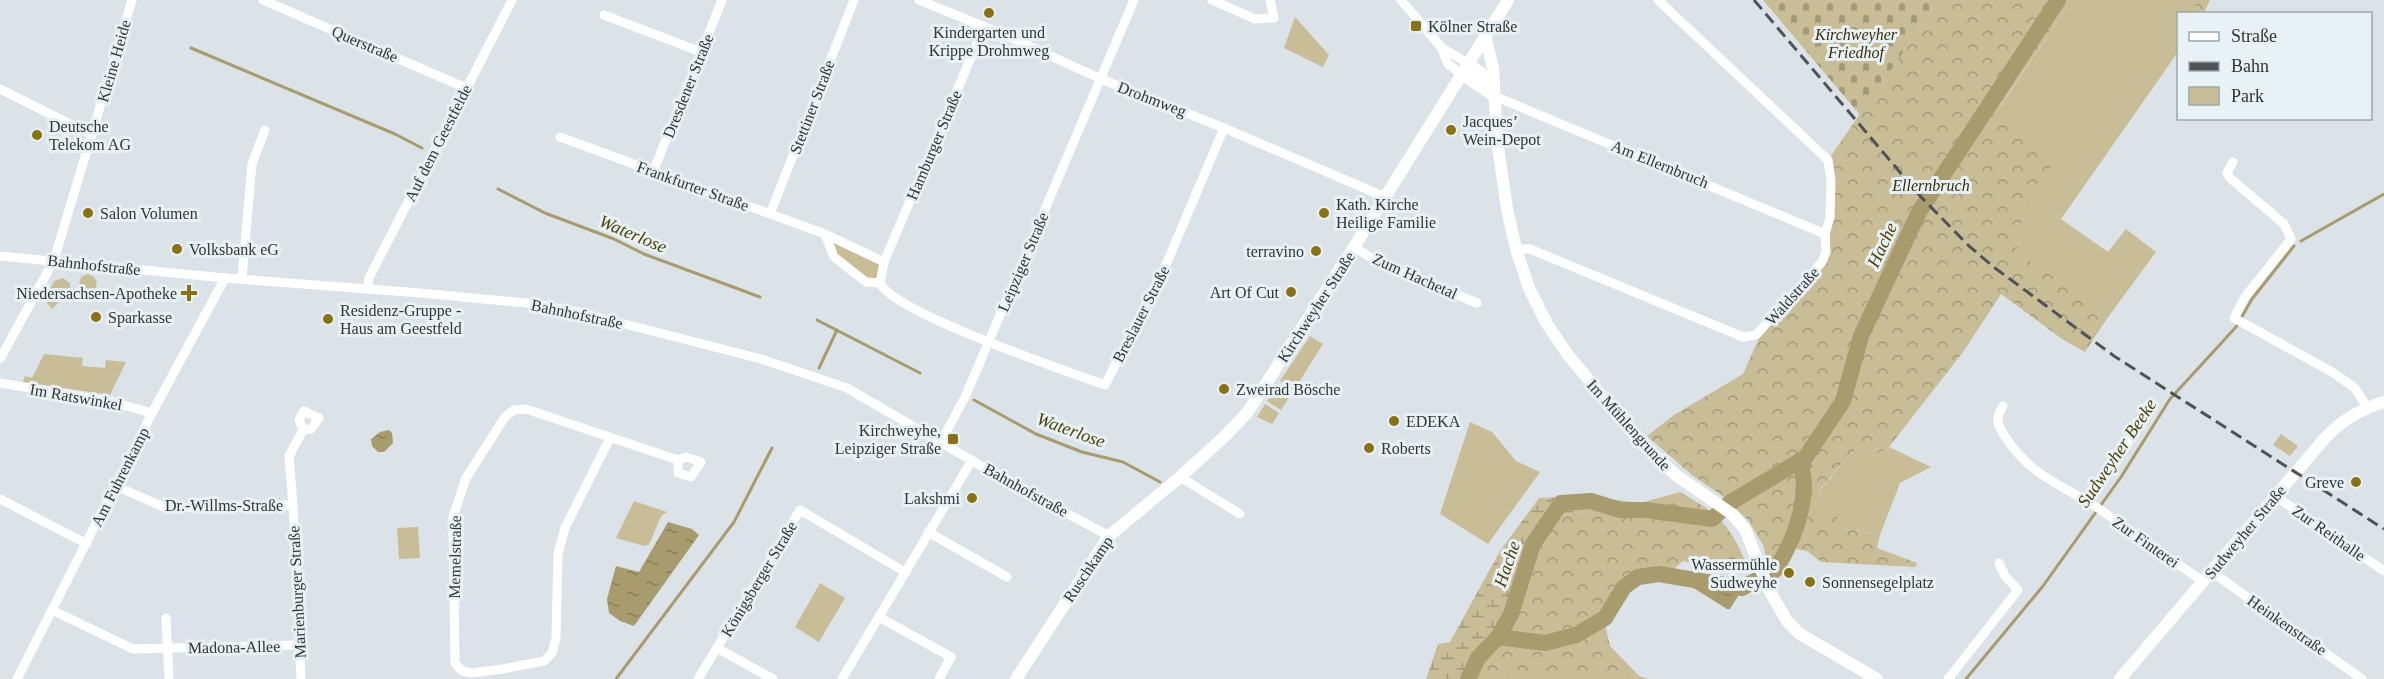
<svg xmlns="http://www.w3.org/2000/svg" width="2384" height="679" viewBox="0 0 2384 679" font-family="'Times New Roman',serif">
<defs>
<pattern id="forest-crowns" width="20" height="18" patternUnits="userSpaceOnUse" patternTransform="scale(1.5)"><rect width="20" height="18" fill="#c8bd97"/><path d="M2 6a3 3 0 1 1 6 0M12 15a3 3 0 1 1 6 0" fill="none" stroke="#a39a7c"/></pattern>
<pattern id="wetland-marsh" width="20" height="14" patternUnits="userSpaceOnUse" patternTransform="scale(1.5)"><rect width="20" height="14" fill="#c8bd97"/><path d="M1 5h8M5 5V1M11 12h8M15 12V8" fill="none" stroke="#a39a7c"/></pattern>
<pattern id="cemetery-stones" width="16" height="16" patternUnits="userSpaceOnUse" patternTransform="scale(1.5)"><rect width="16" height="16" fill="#c8bd97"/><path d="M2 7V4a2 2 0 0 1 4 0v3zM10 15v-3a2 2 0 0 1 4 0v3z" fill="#a39a7c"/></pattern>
<pattern id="water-ripples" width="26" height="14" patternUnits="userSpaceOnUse" patternTransform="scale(1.5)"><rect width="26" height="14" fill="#a89b6d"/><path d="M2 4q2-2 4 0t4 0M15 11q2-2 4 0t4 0" fill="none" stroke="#897f5a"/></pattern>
</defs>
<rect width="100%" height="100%" fill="#dbe3e8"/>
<g fill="#c8bd97">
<path d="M2072 0H2194L2198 13 2178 14V52L2061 219 2108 252 2126 229 2156 252 2106 320 2087 301 2017 252 2023 215 2048 187 2000 107Z"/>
<path d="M1295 17 1329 55 1323 67 1284 48Z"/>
<path d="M830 238 880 262 876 281 867 280 836 255Z"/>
<path d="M88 274 94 277 97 282 95 289 88 293 83 291 79 284 81 277Z"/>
<path d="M63 278 70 283V291L52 309 45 300 54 281Z"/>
<path d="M1310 336 1323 344 1294 390 1280 381Z"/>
<path d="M44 354 83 358 82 366 105 368 106 360 126 362 110 395 23 382 25 376 32 378Z"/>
<path d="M1278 385 1291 394 1281 410 1267 401Z"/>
<path d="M1265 404 1279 413 1272 424 1257 417Z"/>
<path d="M1470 422 1492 432 1516 461 1540 472 1488 544 1440 514Z"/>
<path d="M2281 434 2298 446 2290 456 2273 445Z"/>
<path d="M1889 447 1931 467 1900 483 1880 535 1839 527 1818 510 1820 490 1855 449 1873 456Z"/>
<path d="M634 501 667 512 661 516 649 545 644 546 616 538Z"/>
<path d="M418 527 420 558 399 559 397 528Z"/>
<path d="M820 583 845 598 819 642 795 627Z"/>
</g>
<g fill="url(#forest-crowns)">
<path d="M1939 0H2072L2000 106 2051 159 2048 187 2023 215 2017 252 2088 301 2106 320 2085 352 2062 339 2001 294 1963 352 1889 447 1873 456 1855 449 1820 489 1818 510 1836 511 1839 527 1880 535 1877 548 1917 563 1916 567 1821 562 1807 551 1784 547 1774 564 1769 568 1763 545 1748 520 1721 495 1692 475 1647 436 1674 415 1743 374 1759 338 1824 262 1829 243 1832 218 1830 157Z"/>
<path d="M2194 0H2210L2204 13H2198Z"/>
<path d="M1680 492C1716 513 1729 522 1745 561L1729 570 1683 561 1670 572 1632 575 1616 591 1605 624 1610 646 1639 676 1649 679H1472L1513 614 1535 545 1550 521 1572 513 1599 511 1584 496 1640 503Z"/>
</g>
<path fill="url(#wetland-marsh)" d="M1584 496 1600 511 1572 513 1550 521 1535 545 1513 614 1472 679H1426L1438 644 1450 642 1500 551 1539 498Z"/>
<path fill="url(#cemetery-stones)" d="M1763 0H1939L1860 115Z"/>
<g fill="url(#water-ripples)">
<path d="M389 430 392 433 393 443 384 452H378L372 446 371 439 380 432Z"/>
<path d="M668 522 692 529 699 535 634 626 620 621 609 613 607 599 616 566 639 572Z"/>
<path d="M1697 578 1734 579 1743 583 1740 593 1730 609H1727L1692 587Z"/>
</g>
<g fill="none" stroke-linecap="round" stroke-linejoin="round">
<g stroke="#a89b6d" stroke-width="3">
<path d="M191 48 395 134 422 148"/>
<path d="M498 189 545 213 614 239 644 254 760 297"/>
<path d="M2301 241 2384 194"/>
<path d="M817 320 920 373"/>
<path d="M819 368 837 330"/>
<path d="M974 400 1036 434 1082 452 1123 462 1160 482"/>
<path d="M616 679 734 522 772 448"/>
<path d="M1966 679 2043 586 2121 477 2170 399 2236 327 2252 299 2294 246"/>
</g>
<g stroke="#a89b6d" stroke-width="16">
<path d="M1498 637 1545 643 1576 635 1605 618 1624 587 1638 577 1659 574 1742 588 1771 572 1775 570C1792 544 1803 517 1804 485 1804 473 1799 471 1805 458"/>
<path d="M1468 679 1478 658 1498 637 1511 614 1533 544 1561 503 1591 501 1620 510H1646L1712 519 1731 502 1805 458 1843 401 1861 336 1919 212 2058 0"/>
</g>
<g stroke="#fff" stroke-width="9">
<path d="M263 0 466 88"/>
<path d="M919 0 1005 35 1101 79 1224 128 1385 197"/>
<path d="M1212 0 1255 19 1274 18 1270 0"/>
<path d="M1401 0 1441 47 1448 64 1462 74"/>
<path d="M604 15 701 52"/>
<path d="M984 27 884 262 880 283C894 313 1067 371 1105 385L1168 260 1224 128"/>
<path d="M1441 47 1469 64"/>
<path d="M0 89 92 135"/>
<path d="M1494 96 1825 234"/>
<path d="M560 137 825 234 884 262"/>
<path d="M2233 162 2227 173 2230 178 2284 224 2291 239 2245 297 2234 318 2332 372 2355 388 2367 407"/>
<path d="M653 172 722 0"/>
<path d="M770 214 854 0"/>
<path d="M825 234 834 257 866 282 880 283"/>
<path d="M1354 247 1381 264 1477 303"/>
<path d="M1516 249H1530L1743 337 1756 335 1822 262 1826 252 1825 234 1830 218 1831 180 1828 160 1658 0"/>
<path d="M0 256 225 278 420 293 536 304 586 314 761 359 847 388 1016 486 1109 536"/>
<path d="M242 278 252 164 265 130"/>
<path d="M368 288 369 278 512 0"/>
<path d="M0 359 54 260 132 0"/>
<path d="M0 383 112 402 152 413"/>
<path d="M2003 406C1994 419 1998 426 2006 438 2035 481 2066 485 2105 513 2138 536 2170 559 2204 582"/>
<path d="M610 438 565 528 558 554 556 638 552 653 544 661 503 669 471 673 462 671 455 663 453 517 466 478 505 417 514 410 526 409 678 460"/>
<path d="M941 442 966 395 1134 0"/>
<path d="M686 457 701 462 691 477 678 473V460Z"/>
<path d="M1180 477 1240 514"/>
<path d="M116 486 166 508 293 505"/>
<path d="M2274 495 2384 571"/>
<path d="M0 499 87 544"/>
<path d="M2088 502 2140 424"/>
<path d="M928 532 1007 577"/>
<path d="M2212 572 2362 679"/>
<path d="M52 610 133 649 300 645"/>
<path d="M879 617 951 657 939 679"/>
<path d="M166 618 169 679"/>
<path d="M717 648 773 679"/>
<path d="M17 679 152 413 225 278"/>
<path d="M301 679 293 505 289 456 303 430 311 429 319 418 304 411 299 420 303 430"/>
<path d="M698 679 800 510 905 572"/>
<path d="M842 679 972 460"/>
<path d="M1948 679 2018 590 2005 576 1999 563"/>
</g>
<g stroke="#fff" stroke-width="12">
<path d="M1485 36 1493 68 1497 140 1507 209 1516 249 1529 288 1547 324 1568 355 1641 443 1677 476 1732 514 1745 529 1769 590 1787 621 1800 634 1877 679"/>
<path d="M1469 64 1494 83"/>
<path d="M1462 74 1494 96"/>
<path d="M1016 679 1109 536 1180 477 1224 437 1247 413 1354 247 1508 0"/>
<path d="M2120 679 2325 438C2342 420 2360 409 2384 402"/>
</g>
<path stroke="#4f5355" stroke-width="3" stroke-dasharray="12 6" stroke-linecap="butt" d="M1754 0 1921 197 1969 246 1995 268 2114 356 2384 529"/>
</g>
<g fill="#897214" stroke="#e8f1f5" stroke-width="2">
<circle cx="989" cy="13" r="6"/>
<rect x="1410" y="20" width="12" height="12" rx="3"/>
<circle cx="1451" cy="130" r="6"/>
<circle cx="37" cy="135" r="6"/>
<circle cx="88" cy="213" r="6"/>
<circle cx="1324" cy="213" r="6"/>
<circle cx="177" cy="249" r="6"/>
<circle cx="1316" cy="251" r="6"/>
<circle cx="1291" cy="292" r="6"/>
<path d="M186 284h6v6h6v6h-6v6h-6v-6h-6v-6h6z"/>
<circle cx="96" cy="317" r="6"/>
<circle cx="328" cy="319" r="6"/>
<circle cx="1224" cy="389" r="6"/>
<circle cx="1394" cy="421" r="6"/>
<rect x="947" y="433" width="12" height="12" rx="3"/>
<circle cx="1369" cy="448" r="6"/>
<circle cx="2356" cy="482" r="6"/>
<circle cx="972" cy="498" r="6"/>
<circle cx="1789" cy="573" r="6"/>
<circle cx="1810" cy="582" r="6"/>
</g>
<g text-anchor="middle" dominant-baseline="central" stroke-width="6" stroke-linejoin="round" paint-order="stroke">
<g font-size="16" fill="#313536" stroke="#e8f1f5" text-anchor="start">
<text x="1428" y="26">Kölner Straße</text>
<text x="989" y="32" text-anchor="middle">Kindergarten und<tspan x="989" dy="18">Krippe Drohmweg</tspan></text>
<text x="1463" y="121">Jacques’<tspan x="1463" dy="18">Wein-Depot</tspan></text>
<text x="49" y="126">Deutsche<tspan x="49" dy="18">Telekom AG</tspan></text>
<text x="1336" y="204">Kath. Kirche<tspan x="1336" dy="18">Heilige Familie</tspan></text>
<text x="100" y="213">Salon Volumen</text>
<text x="189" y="249">Volksbank eG</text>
<text x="1304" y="251" text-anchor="end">terravino</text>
<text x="1279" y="292" text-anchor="end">Art Of Cut</text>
<text x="177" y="293" text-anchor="end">Niedersachsen-Apotheke</text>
<text x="340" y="310">Residenz-Gruppe -<tspan x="340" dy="18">Haus am Geestfeld</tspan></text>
<text x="108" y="317">Sparkasse</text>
<text x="1236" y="389">Zweirad Bösche</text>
<text x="1406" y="421">EDEKA</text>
<text x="941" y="430" text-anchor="end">Kirchweyhe,<tspan x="941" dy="18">Leipziger Straße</tspan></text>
<text x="1381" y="448">Roberts</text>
<text x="2344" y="482" text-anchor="end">Greve</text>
<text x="960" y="498" text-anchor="end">Lakshmi</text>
<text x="1777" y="564" text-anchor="end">Wassermühle<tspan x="1777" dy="18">Sudweyhe</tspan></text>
<text x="1822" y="582">Sonnensegelplatz</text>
</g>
<g font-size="16" font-style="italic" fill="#3a2f08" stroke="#e8f1f5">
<text x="1856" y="34">Kirchweyher<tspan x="1856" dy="18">Friedhof</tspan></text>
<text x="1931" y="185">Ellernbruch</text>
</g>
<g font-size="16" fill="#313536" stroke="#e8f1f5">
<text transform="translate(365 44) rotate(23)">Querstraße</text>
<text transform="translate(114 61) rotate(-74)">Kleine Heide</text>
<text transform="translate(688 86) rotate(-68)">Dresdener Straße</text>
<text transform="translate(1152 99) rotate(21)">Drohmweg</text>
<text transform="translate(812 107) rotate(-69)">Stettiner Straße</text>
<text transform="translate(438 143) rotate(-63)">Auf dem Geestfelde</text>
<text transform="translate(934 145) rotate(-67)">Hamburger Straße</text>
<text transform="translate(1660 164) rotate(22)">Am Ellernbruch</text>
<text transform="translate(693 186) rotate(20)">Frankfurter Straße</text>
<text transform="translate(1023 262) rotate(-67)">Leipziger Straße</text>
<text transform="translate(94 265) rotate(6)">Bahnhofstraße</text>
<text transform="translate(1415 276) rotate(24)">Zum Hachetal</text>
<text transform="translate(1792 296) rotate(-48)">Waldstraße</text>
<text transform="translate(1316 307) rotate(-57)">Kirchweyher Straße</text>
<text transform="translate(577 314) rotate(12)">Bahnhofstraße</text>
<text transform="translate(1141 314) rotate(-63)">Breslauer Straße</text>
<text transform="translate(76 397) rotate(10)">Im Ratswinkel</text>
<text transform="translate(1629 425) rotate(48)">Im Mühlengrunde</text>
<text transform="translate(120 477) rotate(-63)">Am Fuhrenkamp</text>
<text transform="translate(1026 490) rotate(29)">Bahnhofstraße</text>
<text x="224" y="505">Dr.-Willms-Straße</text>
<text transform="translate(2245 532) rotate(-50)">Sudweyher Straße</text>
<text transform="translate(2329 533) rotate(35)">Zur Reithalle</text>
<text transform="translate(2146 542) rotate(35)">Zur Finterei</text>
<text transform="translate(455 557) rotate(-89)">Memelstraße</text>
<text transform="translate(1088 569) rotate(-56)">Ruschkamp</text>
<text transform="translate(759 579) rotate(-59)">Königsberger Straße</text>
<text transform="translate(297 592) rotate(-93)">Marienburger Straße</text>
<text transform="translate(2287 625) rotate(35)">Heinkenstraße</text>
<text transform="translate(234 647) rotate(-1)">Madona-Allee</text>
</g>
<g font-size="18" font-style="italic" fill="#4f4103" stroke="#e8f1f5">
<text transform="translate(633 234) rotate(23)">Waterlose</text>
<text transform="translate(1882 245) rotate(-65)">Hache</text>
<text transform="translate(1071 430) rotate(20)">Waterlose</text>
<text transform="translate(2117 453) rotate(-56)">Sudweyher Beeke</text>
<text transform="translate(1507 564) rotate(-71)">Hache</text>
</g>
</g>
<rect x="2177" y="12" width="195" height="108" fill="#e8f1f5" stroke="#9fa6a9" stroke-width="1.5"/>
<rect x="2189" y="32" width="30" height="9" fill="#ffffff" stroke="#9fa6a9" stroke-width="1.5"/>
<text x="2231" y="42" font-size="18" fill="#313536">Straße</text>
<rect x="2189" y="62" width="30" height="9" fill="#4f5355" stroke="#9fa6a9" stroke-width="1.5"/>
<text x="2231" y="72" font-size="18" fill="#313536">Bahn</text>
<rect x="2189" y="87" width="30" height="18" fill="#c8bd97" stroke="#9fa6a9" stroke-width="1.5"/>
<text x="2231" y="102" font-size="18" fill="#313536">Park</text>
</svg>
